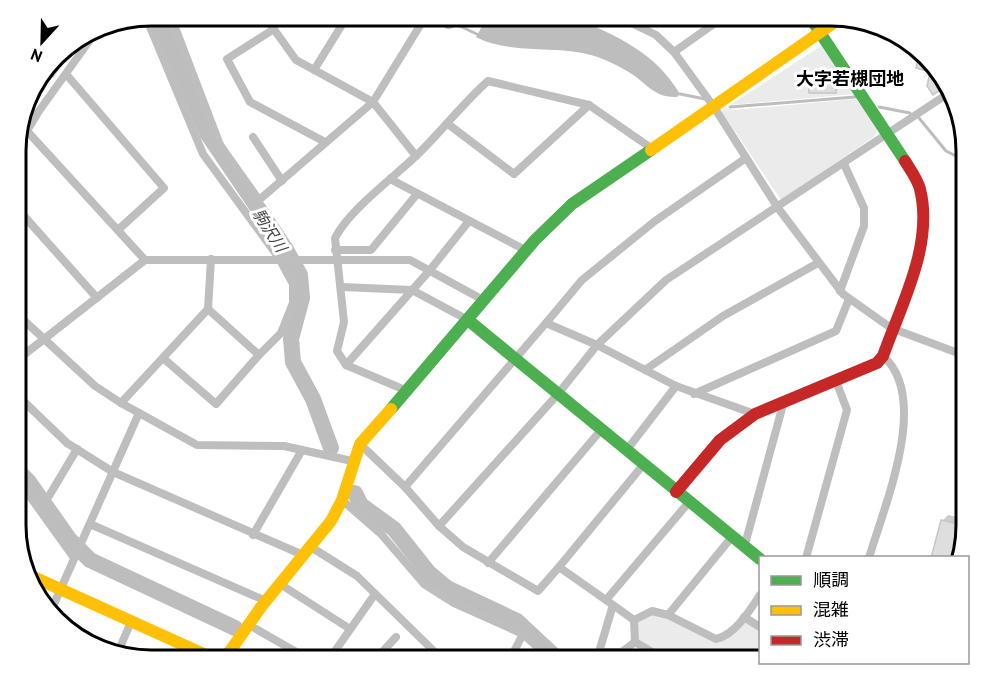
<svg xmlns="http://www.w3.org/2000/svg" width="981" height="676" viewBox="0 0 981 676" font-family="'PT Sans','Noto Sans JP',sans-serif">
<rect width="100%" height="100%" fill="#fff"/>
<g fill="#ebebeb">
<path d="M821 46 854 94 730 105Z"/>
<path d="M856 99 878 128 875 136 781 200 722 112 726 108 733 110Z"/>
<path d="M650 614 669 618 719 643 740 621H747L760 629V661H667L635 642V625Z"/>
</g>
<path fill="#bdbdbd" d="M576 18C618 37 655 52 680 94L677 97C652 98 645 80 625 70 615 64 602 58 591 55 554 45 511 55 476 37L486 19Z"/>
<g fill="#0003">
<path d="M821 72 839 73V88L835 92 810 81Z"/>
<path d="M26 105 32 109 16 135V132Z"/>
<path d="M948 515 966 519V534L957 558 942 521Z"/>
</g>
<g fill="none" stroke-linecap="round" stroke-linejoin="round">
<g stroke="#bdbdbd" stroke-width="3">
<path d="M449 21 481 36"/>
<path d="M680 94 705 99"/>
<path d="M730 107 855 97"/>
<path d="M879 107 910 113"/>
<path d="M919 118 946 151 966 161"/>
</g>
<g stroke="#bdbdbd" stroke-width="16">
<path d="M449 21 450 19"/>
<path d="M160 22 207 133 285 248 300 275 302 298 291 339 293 362 313 399 331 448"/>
<path d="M16 469 29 482 70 540 90 560 235 628"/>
<path d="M355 493 361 505 394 529 429 573 447 588 517 621 560 661"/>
</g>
</g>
<g fill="#dedede" stroke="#c6c6c6" stroke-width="1.5">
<path d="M78 39 53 77 43 70 61 48Z"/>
<path d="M920 51 947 85 933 95 927 86 930 72 916 68Z"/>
<path d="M816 75 836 76V93H809L808 80 816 78Z"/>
<path d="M23 112 29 115 17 134 16 132Z"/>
<path d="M941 520 966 526 957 558H931Z"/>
</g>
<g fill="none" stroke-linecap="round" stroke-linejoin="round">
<g stroke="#bebebe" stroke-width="8">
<path d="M623 19 656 35 674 52 714 107 778 208 843 294 891 328 966 356"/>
<path d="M268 21 296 60 373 102 416 156"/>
<path d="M148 22 203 154 279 258 293 284V303L281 333 259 355"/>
<path d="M173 22 220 145 259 200 373 102 424 19"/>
<path d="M274 29 227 59 250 102 325 142"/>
<path d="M674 52 725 16"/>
<path d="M314 70 345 20"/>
<path d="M66 74 164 188 118 230"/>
<path d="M448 124 514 174 589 105"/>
<path d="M27 131 145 260"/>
<path d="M253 137 282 181"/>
<path d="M16 149 39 111 100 26"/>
<path d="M746 158 655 221 582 280 546 323 597 345 676 386 755 414"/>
<path d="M390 179 527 251"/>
<path d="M16 207 97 298"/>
<path d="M335 250H371L417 194"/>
<path d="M342 287 412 290 468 320"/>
<path d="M840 291 864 226V208L844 164"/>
<path d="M16 313 95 386 121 403 197 445 284 446 352 461"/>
<path d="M163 358 216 404 259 355 208 309"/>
<path d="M16 361 145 260H410L485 301"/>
<path d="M346 365 430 270 469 221"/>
<path d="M645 370 723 316 818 263"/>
<path d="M405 390 346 365 337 351 344 322 335 238C349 210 393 178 417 155 441 132 462 104 488 81L589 105 651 148"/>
<path d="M16 394 67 443 113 472 303 555"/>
<path d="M694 394 836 331 849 299"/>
<path d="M121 403 208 309 211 259"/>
<path d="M360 444 405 487 439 526 463 547 538 591 559 567 613 605 599 652 592 661"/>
<path d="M626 451 676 386"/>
<path d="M16 477 74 558"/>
<path d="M405 487 546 323"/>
<path d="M49 496 77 449"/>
<path d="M342 500 381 534 424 584 454 603 523 634"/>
<path d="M90 524 266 601"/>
<path d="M439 526 558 394 597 345 666 280 952 91"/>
<path d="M253 535 302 450"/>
<path d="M731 538 668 615 716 639C735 635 750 610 760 595"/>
<path d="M311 547 357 576 444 661"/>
<path d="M744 548 784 401"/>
<path d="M806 558 847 410 836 381"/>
<path d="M869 558C884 506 931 398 883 356"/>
<path d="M488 563 601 430"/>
<path d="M559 567 643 465"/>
<path d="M280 584 350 629"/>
<path d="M606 600 689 502"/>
<path d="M613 605 634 620 652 611 668 615"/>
<path d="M50 613 139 413"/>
<path d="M744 617 760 627"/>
<path d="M634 620 635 642"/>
<path d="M249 625 312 661"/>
<path d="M118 652 131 622"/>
<path d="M599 652H622L630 661"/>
<path d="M622 652 635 642 667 661"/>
<path d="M180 661 183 645"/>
<path d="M328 661 375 594"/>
<path d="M374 661 396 637"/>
<path d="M509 661 523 634 553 661"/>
</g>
<g stroke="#4caf50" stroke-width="12">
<path d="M809 16 905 161"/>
<path d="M468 320 760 559"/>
<path d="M391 409 535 240 572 204 651 150"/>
</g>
<g stroke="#ffc107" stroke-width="12">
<path d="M651 150 842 17"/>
<path d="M27 574 219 661"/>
<path d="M223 661 261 607 331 521 342 500 360 444 391 409"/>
</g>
<path stroke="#c62828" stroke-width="12" d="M676 492 720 440 755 414 877 363 883 356C901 305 934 245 920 189 918 180 910 169 905 161"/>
</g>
<g text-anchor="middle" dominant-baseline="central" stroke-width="6" stroke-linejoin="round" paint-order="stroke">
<g font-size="16" font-style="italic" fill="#424242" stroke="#fff">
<text transform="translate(270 230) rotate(57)">駒沢川</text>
</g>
<g font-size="18" font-weight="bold" fill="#000" stroke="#fff">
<text x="850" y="78">大字若槻団地</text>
</g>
</g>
<path d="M0 0H981V676H0ZM151 26H831A125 125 0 0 1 956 151V525A125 125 0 0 1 831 650H151A125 125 0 0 1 26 525V151A125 125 0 0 1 151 26Z" fill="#fff" fill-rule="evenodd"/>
<path fill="none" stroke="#000" stroke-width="3" d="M151 26H831A125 125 0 0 1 956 151V525A125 125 0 0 1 831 650H151A125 125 0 0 1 26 525V151A125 125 0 0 1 151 26Z"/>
<rect x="759" y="556" width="210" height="108" fill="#ffffff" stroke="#999999" stroke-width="1.5"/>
<rect x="771" y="576" width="30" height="9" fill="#4caf50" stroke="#999999" stroke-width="1.5"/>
<text x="813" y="586" font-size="18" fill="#000000">順調</text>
<rect x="771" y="606" width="30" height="9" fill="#ffc107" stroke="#999999" stroke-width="1.5"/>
<text x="813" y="616" font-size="18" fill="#000000">混雑</text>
<rect x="771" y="636" width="30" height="9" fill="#c62828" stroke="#999999" stroke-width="1.5"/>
<text x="813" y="646" font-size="18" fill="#000000">渋滞</text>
<g transform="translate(42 42) rotate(202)" stroke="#ffffff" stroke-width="4.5" paint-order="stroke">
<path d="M0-4.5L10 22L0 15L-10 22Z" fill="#000000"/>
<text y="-9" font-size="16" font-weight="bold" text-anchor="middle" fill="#000000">N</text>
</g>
</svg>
